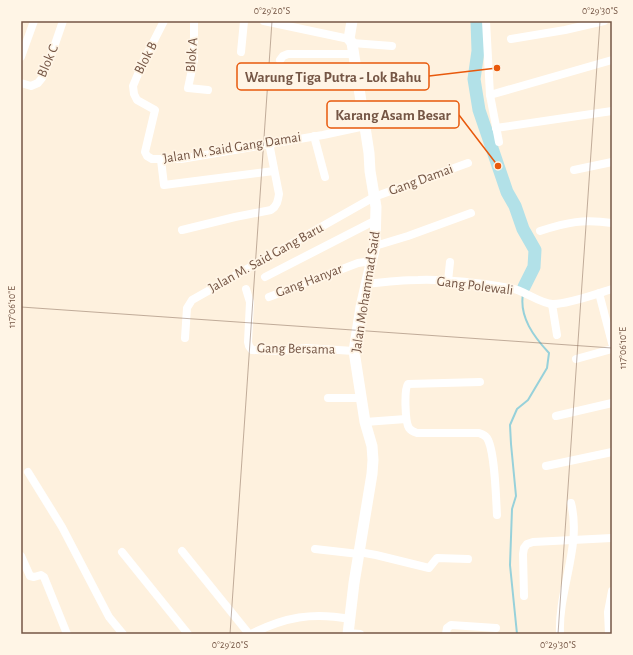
<svg xmlns="http://www.w3.org/2000/svg" width="633" height="655" viewBox="0 0 633 655" font-family="'Alegreya Sans',sans-serif">
<rect width="100%" height="100%" fill="#fef1de"/>
<g fill="none" stroke-linecap="round" stroke-linejoin="round">
<path stroke="#97d1da" stroke-width="2" d="M517 634 510 565 512 509 516 496 511 444 510 425 517 409 528 400 547 368 549 353C534 337 519 317 523 294"/>
<path stroke="#b2e1e8" stroke-width="13" d="M477 21 478 51 474 79 479 110 507 192 515 206 523 229 535 250 534 267 524 287"/>
<g stroke="#fff" stroke-width="8">
<path d="M164 21 143 62 133 86 134 94 137 100 155 110 145 152 147 156 152 159H181L323 135 365 126"/>
<path d="M194 21V60L188 88 208 90"/>
<path d="M264 21 349 39"/>
<path d="M486 21 490 95 499 142"/>
<path d="M511 39 565 30 604 21"/>
<path d="M352 43 392 46"/>
<path d="M241 52 244 21"/>
<path d="M21 57 34 21"/>
<path d="M280 60 283 56 288 54H353"/>
<path d="M21 83 31 86 38 83 42 78 53 50 63 21"/>
<path d="M490 95 612 60"/>
<path d="M363 116 406 109"/>
<path d="M496 128 612 111"/>
<path d="M314 136 325 177"/>
<path d="M161 160 164 185 274 171"/>
<path d="M574 170 612 162"/>
<path d="M182 230 235 217 271 210C277 206 278 201 279 194L269 143"/>
<path d="M540 231C568 222 583 219 612 223"/>
<path d="M375 246 408 236 471 213"/>
<path d="M265 277 376 220"/>
<path d="M448 281 450 262"/>
<path d="M367 284C384 282 401 280 418 280 449 279 480 283 510 288 524 290 540 304 553 304 569 304 596 294 612 289"/>
<path d="M246 289 250 302 248 342 249 346 252 350 281 351 306 348 354 351"/>
<path d="M599 293 612 343"/>
<path d="M269 297 358 263 372 261"/>
<path d="M552 304 557 335"/>
<path d="M185 338 187 308 192 300 374 197 468 163"/>
<path d="M576 359 612 349"/>
<path d="M480 382 408 384C404 389 405 422 409 428 411 431 414 432 417 433H479C482 434 485 435 487 438 495 450 496 499 497 515"/>
<path d="M328 398H361"/>
<path d="M556 416 612 403"/>
<path d="M365 422 406 419"/>
<path d="M546 466 612 452"/>
<path d="M28 472 62 527 109 617 123 634"/>
<path d="M315 549 359 554"/>
<path d="M182 551 249 634"/>
<path d="M122 552 188 634"/>
<path d="M359 552 376 555 429 568 437 558 468 559"/>
<path d="M21 556 30 576 34 577 41 575 44 577 67 634"/>
<path d="M524 596 523 554 524 548 527 544 533 542 612 538"/>
<path d="M348 633 360 634"/>
<path d="M251 634C285 617 312 612 350 619"/>
<path d="M446 634 447 628 451 625 496 628"/>
<path d="M560 634C558 590 582 546 571 503"/>
<path d="M609 634 608 612 612 591"/>
</g>
<path stroke="#fff" stroke-width="11" d="M348 634 354 583 372 474 373 460 372 446 365 422 354 351 361 307 375 246 376 207 370 171 369 153 352 43 349 39 352 21"/>
</g>
<path fill="none" stroke="#755645" stroke-width="1" stroke-opacity="0.45" d="M21 307 612 348M230 634 272 21M558 634 600 21"/>
<g text-anchor="middle" dominant-baseline="central" stroke-width="3.5" stroke-linejoin="round" paint-order="stroke">
<g font-size="14" fill="#755645" stroke="#fff5e6">
<text transform="translate(192 55) rotate(-86)">Blok A</text>
<text transform="translate(146 58) rotate(-63)">Blok B</text>
<text transform="translate(48 61) rotate(-67)">Blok C</text>
<text transform="translate(232 148) rotate(-9)">Jalan M. Said Gang Damai</text>
<text transform="translate(421 180) rotate(-20)">Gang Damai</text>
<text transform="translate(266 258) rotate(-29)">Jalan M. Said Gang Baru</text>
<text transform="translate(309 281) rotate(-21)">Gang Hanyar</text>
<text transform="translate(475 286) rotate(7)">Gang Polewali</text>
<text transform="translate(366 292) rotate(-81)">Jalan Mohammad Said</text>
<text transform="translate(296 349) rotate(1)">Gang Bersama</text>
</g>
</g>
<path fill="none" stroke="#e8590c" stroke-width="1.5" d="M497 68L429 76M498 166L459 115"/>
<g fill="#e8590c" stroke="#fff5e6" stroke-width="1.5">
<circle cx="497" cy="68" r="4"/>
<circle cx="498" cy="166" r="4"/>
</g>
<g fill="#fff5e6" stroke="#e8590c" stroke-width="1.5">
<rect x="237" y="63" width="192" height="27" rx="4"/>
<rect x="327" y="101" width="132" height="27" rx="4"/>
</g>
<g font-size="15" text-anchor="middle" font-weight="bold" fill="#755645">
<text x="333" y="82">Warung Tiga Putra - Lok Bahu</text>
<text x="393" y="120">Karang Asam Besar</text>
</g>
<rect width="633" height="655" fill="none" stroke="#fff5e6" stroke-width="44"/>
<rect x="22" y="22" width="589" height="611" fill="none" stroke="#755645" stroke-width="1.5"/>
<g font-size="10" text-anchor="middle" fill="#755645">
<text x="272" y="14">0°29'20"S</text>
<text x="600" y="14">0°29'30"S</text>
<text transform="translate(11 307) rotate(-90)" y="4">117°06'10"E</text>
<text transform="translate(622 348) rotate(-90)" y="4">117°06'10"E</text>
<text x="230" y="648">0°29'20"S</text>
<text x="558" y="648">0°29'30"S</text>
</g>
</svg>
